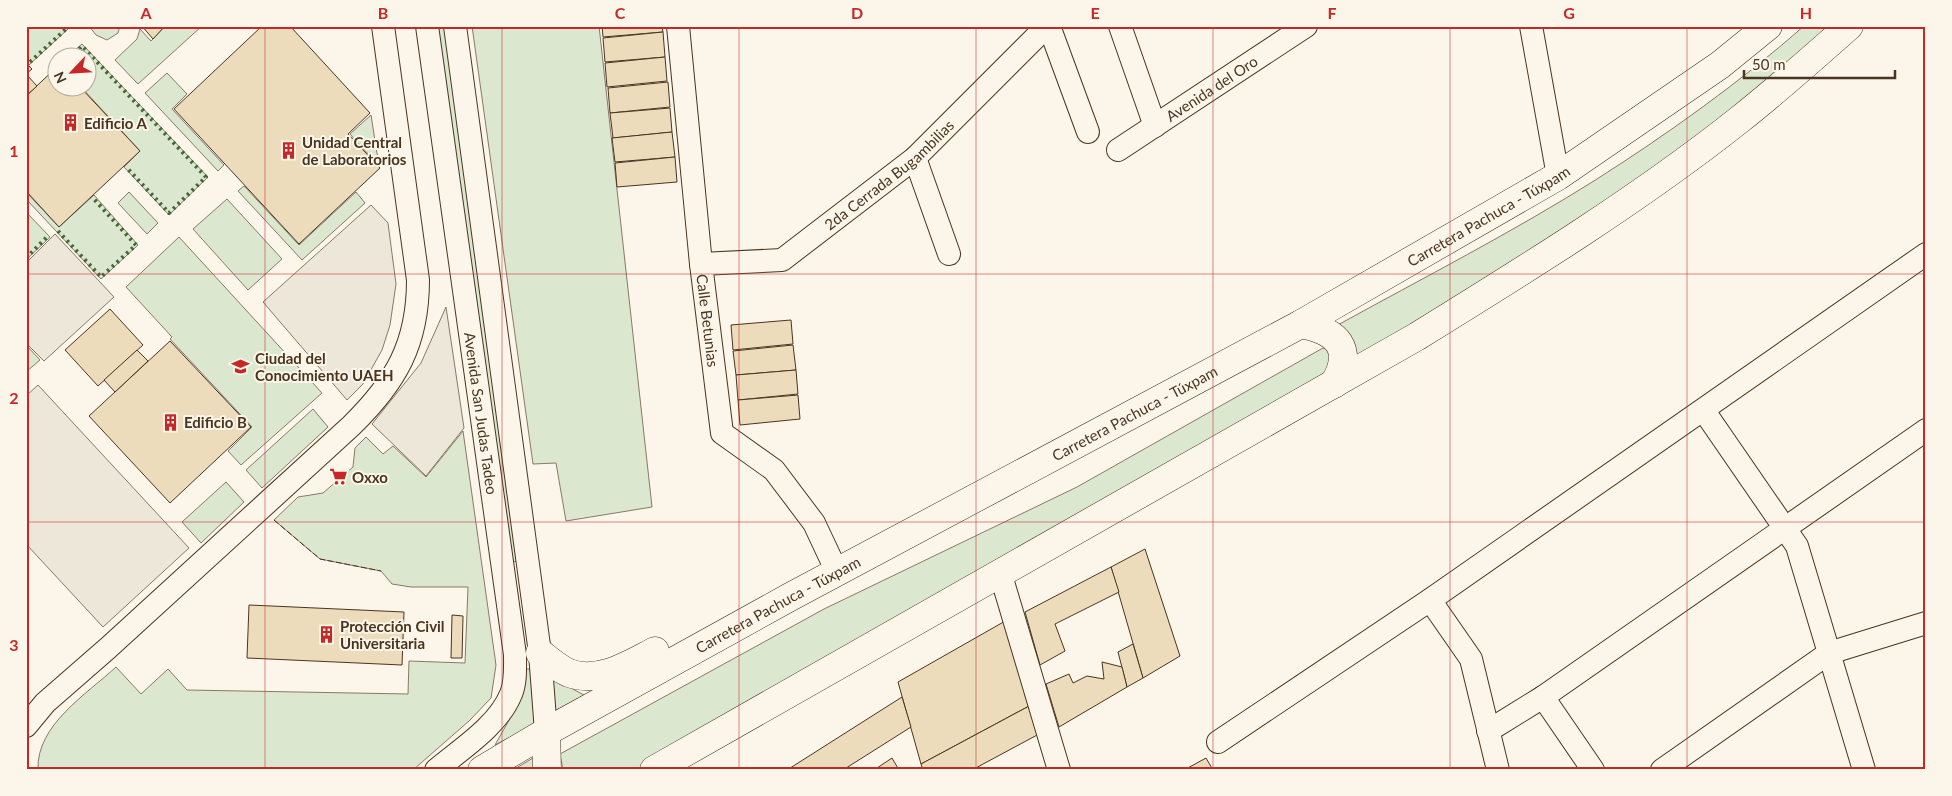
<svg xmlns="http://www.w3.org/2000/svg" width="1952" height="796" viewBox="0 0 1952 796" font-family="Lato,sans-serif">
<rect width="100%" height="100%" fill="#fbf6e9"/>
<g fill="#dce7d0" stroke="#887966">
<path d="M26 26H65L68 29 29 65 26 61Z"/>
<path d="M89 26H120L118 33 107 40 96 35Z"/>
<path d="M165 26H202L138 84 115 60 137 39 140 29 151 41Z"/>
<path d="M437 26H444L518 561 513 562Z"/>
<path d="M472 26H599L652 507 566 521 556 463 533 464Z"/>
<path d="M1804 26H1837L1609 207 1357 357 1352 345 1336 326C1423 278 1513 232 1597 179 1669 133 1739 83 1804 26Z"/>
<path d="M82 44 208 177 169 215 124 167 140 151 82 88H88V58L67 57Z"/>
<path d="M167 73 187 94 172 109 224 165 218 171 145 93Z"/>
<path d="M371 115 379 166 350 134Z"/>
<path d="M244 186 299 245 356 192 365 203 302 260 238 191Z"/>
<path d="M26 192 59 227 94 195 138 245 101 279 26 199Z"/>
<path d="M129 192 158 223 147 234 118 203Z"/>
<path d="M227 199 282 259 248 290 193 229Z"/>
<path d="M26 212 50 237 26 260Z"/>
<path d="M179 237 322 393 241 465 228 451 252 427 170 339 172 337 126 287Z"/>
<path d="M26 345 40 360 26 372Z"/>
<path d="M1323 348 1329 350 1333 367 1319 376 648 770H563L560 754 824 609 1077 487Z"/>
<path d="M313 409 328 427 262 488 246 470Z"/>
<path d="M463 431 496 665 491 698 469 721 413 770H38C36 725 87 694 116 667L141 694 168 669 187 690 408 694 409 661 465 663 468 587H411L392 584 381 571 320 559 274 520 298 497 323 493 353 467 355 448 366 437 383 454 393 446 426 477Z"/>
<path d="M226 482 244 502 201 543 182 522Z"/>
<path d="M548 667 571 688 584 695 553 712Z"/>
<path d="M525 669H530L536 724 495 745 522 697Z"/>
<path d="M538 755 537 770H513Z"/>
</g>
<g fill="#ede7d9" stroke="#887966">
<path d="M371 205 388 223 396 284 390 325 382 350 363 384 347 400 263 302Z"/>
<path d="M55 234 114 297 44 361 26 343V263Z"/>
<path d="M446 307 464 428 426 476 372 424 421 363Z"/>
<path d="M38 385 189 548 103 627 26 544V396Z"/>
</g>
<g fill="#ecdcbc" stroke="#4a3520">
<path d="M142 26H165L153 39Z"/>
<path d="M262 26H290L370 113 348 134 380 168 299 244 174 109Z"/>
<path d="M602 26H662L663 32 603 37Z"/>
<path d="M663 32 665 57 605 62 603 38Z"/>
<path d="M665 57 667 81 607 87 605 63Z"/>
<path d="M26 63 32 69 26 74Z"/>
<path d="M58 66V88H81L140 151 59 227 26 191V96Z"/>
<path d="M26 74 37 86 26 96Z"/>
<path d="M668 82 670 107 610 113 608 88Z"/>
<path d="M670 108 672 132 613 138 610 113Z"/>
<path d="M672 132 675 157 615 162 612 138Z"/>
<path d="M675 157 677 182 617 187 615 163Z"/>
<path d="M110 309 143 345 98 386 65 350Z"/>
<path d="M791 320 793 344 733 350 731 325Z"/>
<path d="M170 341 251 427 170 503 89 416Z"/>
<path d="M793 345 796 370 736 375 733 351Z"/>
<path d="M137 350 148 361 115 392 104 380Z"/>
<path d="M796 370 798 394 738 400 736 375Z"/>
<path d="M798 395 800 419 740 425 738 400Z"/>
<path d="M1145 549 1180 656 1143 678 1111 567Z"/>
<path d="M1111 567 1119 592 1055 624 1065 651 1040 665 1025 612Z"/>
<path d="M249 605 404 612 402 665 247 658Z"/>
<path d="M452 615 463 616 462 658H451Z"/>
<path d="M1007 620 1031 705 921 764 898 682Z"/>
<path d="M1133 644 1143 678 1127 687 1118 652Z"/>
<path d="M1102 662 1122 667 1127 687 1059 727 1046 684 1069 674 1073 683 1087 676 1104 679Z"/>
<path d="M902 697 911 727 843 770H787Z"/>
<path d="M1031 705 1039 734 972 770H923L921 764Z"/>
<path d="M892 758 899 770H874Z"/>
<path d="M1206 758 1213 770 1186 769Z"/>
</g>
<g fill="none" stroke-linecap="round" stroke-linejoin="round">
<defs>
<g id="minor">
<path id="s1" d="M427 26 515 655C515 668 516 682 511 694 498 726 461 749 436 770"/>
<path d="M455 26 540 653 546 732"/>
<path id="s2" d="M678 26 701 264 722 433 774 470 814 523 837 572"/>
<path d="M1049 26 1088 132"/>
<path d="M1120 26 1155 126"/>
<path d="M1531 26 1558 176"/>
<path id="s3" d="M1118 150 1306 26"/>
<path d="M915 158 949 254"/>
<path id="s4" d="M701 264 782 260 915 158 1047 26"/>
<path d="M1704 411 1797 546 1864 770"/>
<path d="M1000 572 1059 770"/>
<path d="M1430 600 1471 659 1498 770"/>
<path d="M1543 697 1593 770"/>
<path d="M26 726 45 703 108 648 351 426C396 382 418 344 418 280L383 26"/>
<path d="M1488 731 1543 697 1926 430"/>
<path d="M1218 742 1430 600 1926 254"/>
<path d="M1662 770 1829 653 1926 623"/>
</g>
<g id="major">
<path d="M1301 324C1337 331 1355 348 1334 384"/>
<path d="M540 653C549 660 559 669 569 673 599 684 630 664 655 651"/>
<path d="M546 732 547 770"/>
<path id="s5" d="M482 770 546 732 790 597 1301 324 1558 176 1720 65 1768 26"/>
<path d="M654 770 1416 337C1526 269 1638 200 1739 120 1777 90 1813 58 1849 26"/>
</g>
</defs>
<use href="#minor" stroke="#4a3520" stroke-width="24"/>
<use href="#major" stroke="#4a3520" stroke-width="29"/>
<use href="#minor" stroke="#fbf6e9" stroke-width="22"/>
<use href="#major" stroke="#fbf6e9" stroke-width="28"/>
<g stroke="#436837" stroke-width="4" stroke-dasharray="2.5 4" stroke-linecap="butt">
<path d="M70 58 82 46 206 177 169 213 126 167"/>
<path d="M30 62 66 29 63 26"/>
<path d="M58 231 101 277 136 245 93 198"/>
<path d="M26 258 47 237"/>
</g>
<path stroke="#4a3520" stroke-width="1" stroke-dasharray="6 2.5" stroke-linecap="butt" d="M274 520 320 559 381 571"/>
</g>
<path fill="none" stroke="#c62828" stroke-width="1" stroke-opacity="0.55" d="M265 26V770M502 26V770M739 26V770M976 26V770M1213 26V770M1450 26V770M1687 26V770M26 274H1926M26 522H1926"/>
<defs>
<symbol id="building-bare" viewBox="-9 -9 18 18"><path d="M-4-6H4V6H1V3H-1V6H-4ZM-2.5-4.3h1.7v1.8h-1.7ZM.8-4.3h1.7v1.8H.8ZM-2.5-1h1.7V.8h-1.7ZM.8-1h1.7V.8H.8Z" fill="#c62828" stroke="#fbf6e9" stroke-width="2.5" paint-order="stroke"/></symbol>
<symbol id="university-bare" viewBox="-9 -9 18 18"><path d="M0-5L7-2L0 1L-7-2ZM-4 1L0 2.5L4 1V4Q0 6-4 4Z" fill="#c62828" stroke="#fbf6e9" stroke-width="2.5" paint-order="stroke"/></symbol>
<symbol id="supermarket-bare" viewBox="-9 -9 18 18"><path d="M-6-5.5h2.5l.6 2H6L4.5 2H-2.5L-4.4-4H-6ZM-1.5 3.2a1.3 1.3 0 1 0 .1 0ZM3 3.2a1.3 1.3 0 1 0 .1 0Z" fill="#c62828" stroke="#fbf6e9" stroke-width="2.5" paint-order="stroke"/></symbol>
</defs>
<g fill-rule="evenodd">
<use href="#building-bare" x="58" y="110" width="25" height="25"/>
<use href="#building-bare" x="276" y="138" width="25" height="25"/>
<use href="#university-bare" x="228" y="354" width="25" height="25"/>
<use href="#building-bare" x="158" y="410" width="25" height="25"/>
<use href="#supermarket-bare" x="326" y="464" width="25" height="25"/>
<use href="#building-bare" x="314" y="622" width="25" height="25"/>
</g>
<g text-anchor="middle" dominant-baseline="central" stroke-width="4" stroke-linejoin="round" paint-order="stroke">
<g font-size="15" fill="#4a3520" stroke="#fbf6e9">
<text stroke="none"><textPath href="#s3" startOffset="112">Avenida del Oro</textPath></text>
<text stroke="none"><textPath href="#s4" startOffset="218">2da Cerrada Bugambilias</textPath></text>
<text stroke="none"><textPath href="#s5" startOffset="1149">Carretera Pachuca - Túxpam</textPath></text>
<text stroke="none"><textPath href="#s2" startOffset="296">Calle Betunias</textPath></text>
<text stroke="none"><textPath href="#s1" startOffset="391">Avenida San Judas Tadeo</textPath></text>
<text stroke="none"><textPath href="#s5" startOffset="744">Carretera Pachuca - Túxpam</textPath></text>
<text stroke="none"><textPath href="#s5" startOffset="339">Carretera Pachuca - Túxpam</textPath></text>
</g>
<g font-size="15" font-weight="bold" fill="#4a3520" stroke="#fbf6e9" text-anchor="start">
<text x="84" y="123">Edificio A</text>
<text x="302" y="142">Unidad Central<tspan x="302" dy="17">de Laboratorios</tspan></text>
<text x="255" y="358">Ciudad del<tspan x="255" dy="17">Conocimiento UAEH</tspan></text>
<text x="184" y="422">Edificio B</text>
<text x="352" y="477">Oxxo</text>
<text x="340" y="626">Protección Civil<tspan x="340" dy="17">Universitaria</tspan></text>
</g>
</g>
<rect width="1952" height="796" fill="none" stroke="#fbf6e9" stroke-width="55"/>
<g transform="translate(72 72) rotate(245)"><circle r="24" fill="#fbf6e9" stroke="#b4a999"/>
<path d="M0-4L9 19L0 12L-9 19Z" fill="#c62828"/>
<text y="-8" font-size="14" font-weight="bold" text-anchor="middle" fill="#4a3520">N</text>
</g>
<path d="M1744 70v8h151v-8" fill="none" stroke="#4a3520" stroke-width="2.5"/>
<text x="1752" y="70" font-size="15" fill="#4a3520" stroke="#fbf6e9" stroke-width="4" paint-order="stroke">50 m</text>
<rect x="28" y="28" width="1896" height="740" fill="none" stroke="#c62828" stroke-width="2"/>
<g font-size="16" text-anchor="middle" font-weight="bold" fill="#c62828">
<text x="146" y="19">A</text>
<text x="383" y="19">B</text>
<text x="620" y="19">C</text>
<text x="857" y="19">D</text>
<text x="1095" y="19">E</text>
<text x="1332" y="19">F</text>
<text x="1569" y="19">G</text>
<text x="1806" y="19">H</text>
<text x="14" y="157">1</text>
<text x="14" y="404">2</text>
<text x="14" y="651">3</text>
</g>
</svg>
